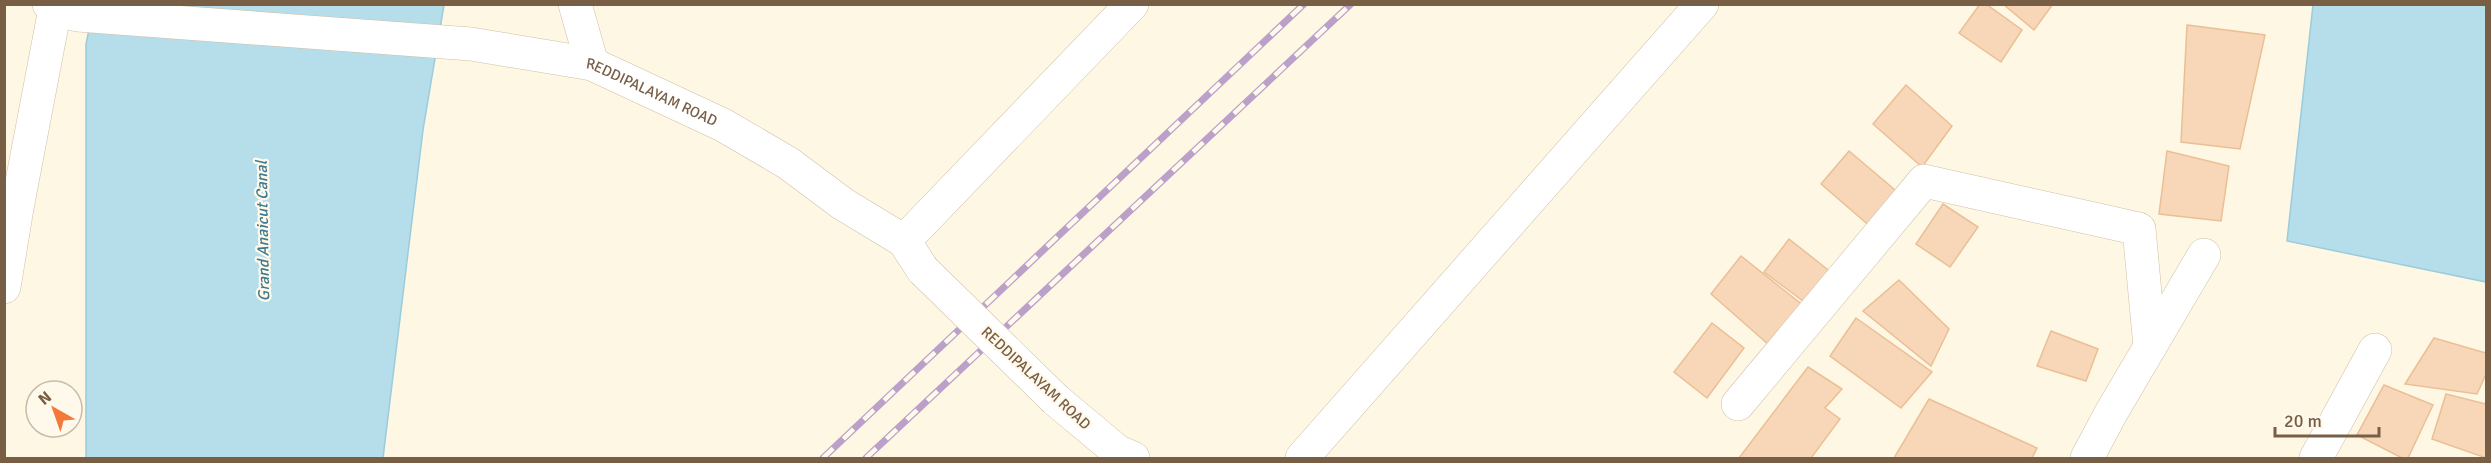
<svg xmlns="http://www.w3.org/2000/svg" width="2491" height="463" viewBox="0 0 2491 463" font-family="Signika,sans-serif">
<rect width="100%" height="100%" fill="#fef7e3"/>
<g fill="#b5ddea" stroke="#9accdd" stroke-width="1.5">
<path d="M94 5H444L423 130 383 458H86V44Z"/>
<path d="M2313 5H2486V282L2287 241Z"/>
</g>
<g fill="#f7d7b8" stroke="#ebbf96" stroke-width="1.5">
<path d="M1980 4H1986L2022 30 2001 62 1959 33Z"/>
<path d="M2003 4H2053L2034 30Z"/>
<path d="M2187 25 2265 35 2240 149 2181 142Z"/>
<path d="M1906 85 1952 126 1922 167 1873 124Z"/>
<path d="M1849 151 1901 195 1872 228 1821 184Z"/>
<path d="M2167 151 2229 166 2221 221 2159 214Z"/>
<path d="M1943 204 1978 227 1950 267 1916 244Z"/>
<path d="M1789 239 1832 273 1807 304 1764 272Z"/>
<path d="M1741 256 1804 306 1769 345 1711 294Z"/>
<path d="M1899 280 1949 329 1931 366 1863 311Z"/>
<path d="M1856 318 1932 372 1901 408 1830 356Z"/>
<path d="M1712 323 1744 348 1707 398 1674 372Z"/>
<path d="M2051 331 2098 349 2086 381 2037 366Z"/>
<path d="M2434 338 2486 353V374L2477 394 2405 384Z"/>
<path d="M1808 367 1842 389 1825 408 1840 419 1811 458H1739Z"/>
<path d="M2384 385 2433 405 2408 458H2402L2357 435Z"/>
<path d="M2446 394 2486 404V458L2432 439Z"/>
<path d="M1929 399 2037 448 2032 458H1894Z"/>
</g>
<g fill="none" stroke-linecap="round" stroke-linejoin="round">
<defs>
<g id="minor">
<path id="s1" d="M49 4 55 9 78 15 471 44 592 64 723 125 788 163 843 204 904 241 923 270"/>
<path d="M575 4 592 64"/>
<path d="M904 241 1132 4"/>
<path d="M4 287 17 208 55 9"/>
<path d="M1056 400 1117 451 1133 458"/>
<path d="M1738 404 1924 181 2139 229 2150 347"/>
<path d="M1302 458 1702 4"/>
<path d="M2087 458 2111 413 2204 255"/>
<path d="M2316 458 2375 350"/>
</g>
</defs>
<use href="#minor" stroke="#d1bfa8" stroke-width="34"/>
<use href="#minor" stroke="#fff" stroke-width="33"/>
<defs>
<g id="rail">
<path d="M823 458 1304 4"/>
<path d="M866 458 1351 4"/>
</g>
</defs>
<use href="#rail" stroke="#bba0c9" stroke-width="7"/>
<use href="#rail" stroke="#fff9eb" stroke-width="4.5" stroke-dasharray="14" stroke-linecap="butt"/>
<defs>
<path id="minor-bridge" d="M923 270 1056 400"/>
</defs>
<use href="#minor-bridge" stroke="#d1bfa8" stroke-width="34" stroke-linecap="butt"/>
<use href="#minor-bridge" stroke="#fff" stroke-width="33"/>
</g>
<g text-anchor="middle" dominant-baseline="central" stroke-width="4.5" stroke-linejoin="round" paint-order="stroke">
<g font-size="15" fill="#795e46" stroke="#fff9eb">
<text stroke="none"><textPath href="#s1" startOffset="614">REDDIPALAYAM ROAD</textPath></text>
<text transform="translate(1036 378) rotate(43)">REDDIPALAYAM ROAD</text>
</g>
<g font-size="16" font-style="italic" fill="#3d7a90" stroke="#fff9eb">
<text transform="translate(263 231) rotate(-91)">Grand Anaicut Canal</text>
</g>
</g>
<rect width="2491" height="463" fill="none" stroke="#795e46" stroke-width="12"/>
<g transform="translate(54 409) rotate(320)"><circle r="28" fill="#fff9eb" stroke="#c9bba9" stroke-width="1.5"/>
<path d="M0-4.5L10 22L0 15L-10 22Z" fill="#f5783b"/>
<text y="-9" font-size="16" font-weight="bold" text-anchor="middle" fill="#795e46">N</text>
</g>
<path d="M2275 427v9h104v-9" fill="none" stroke="#795e46" stroke-width="3"/>
<text x="2284" y="427" font-size="18" fill="#795e46" stroke="#fff9eb" stroke-width="4.5" paint-order="stroke">20 m</text>
</svg>
